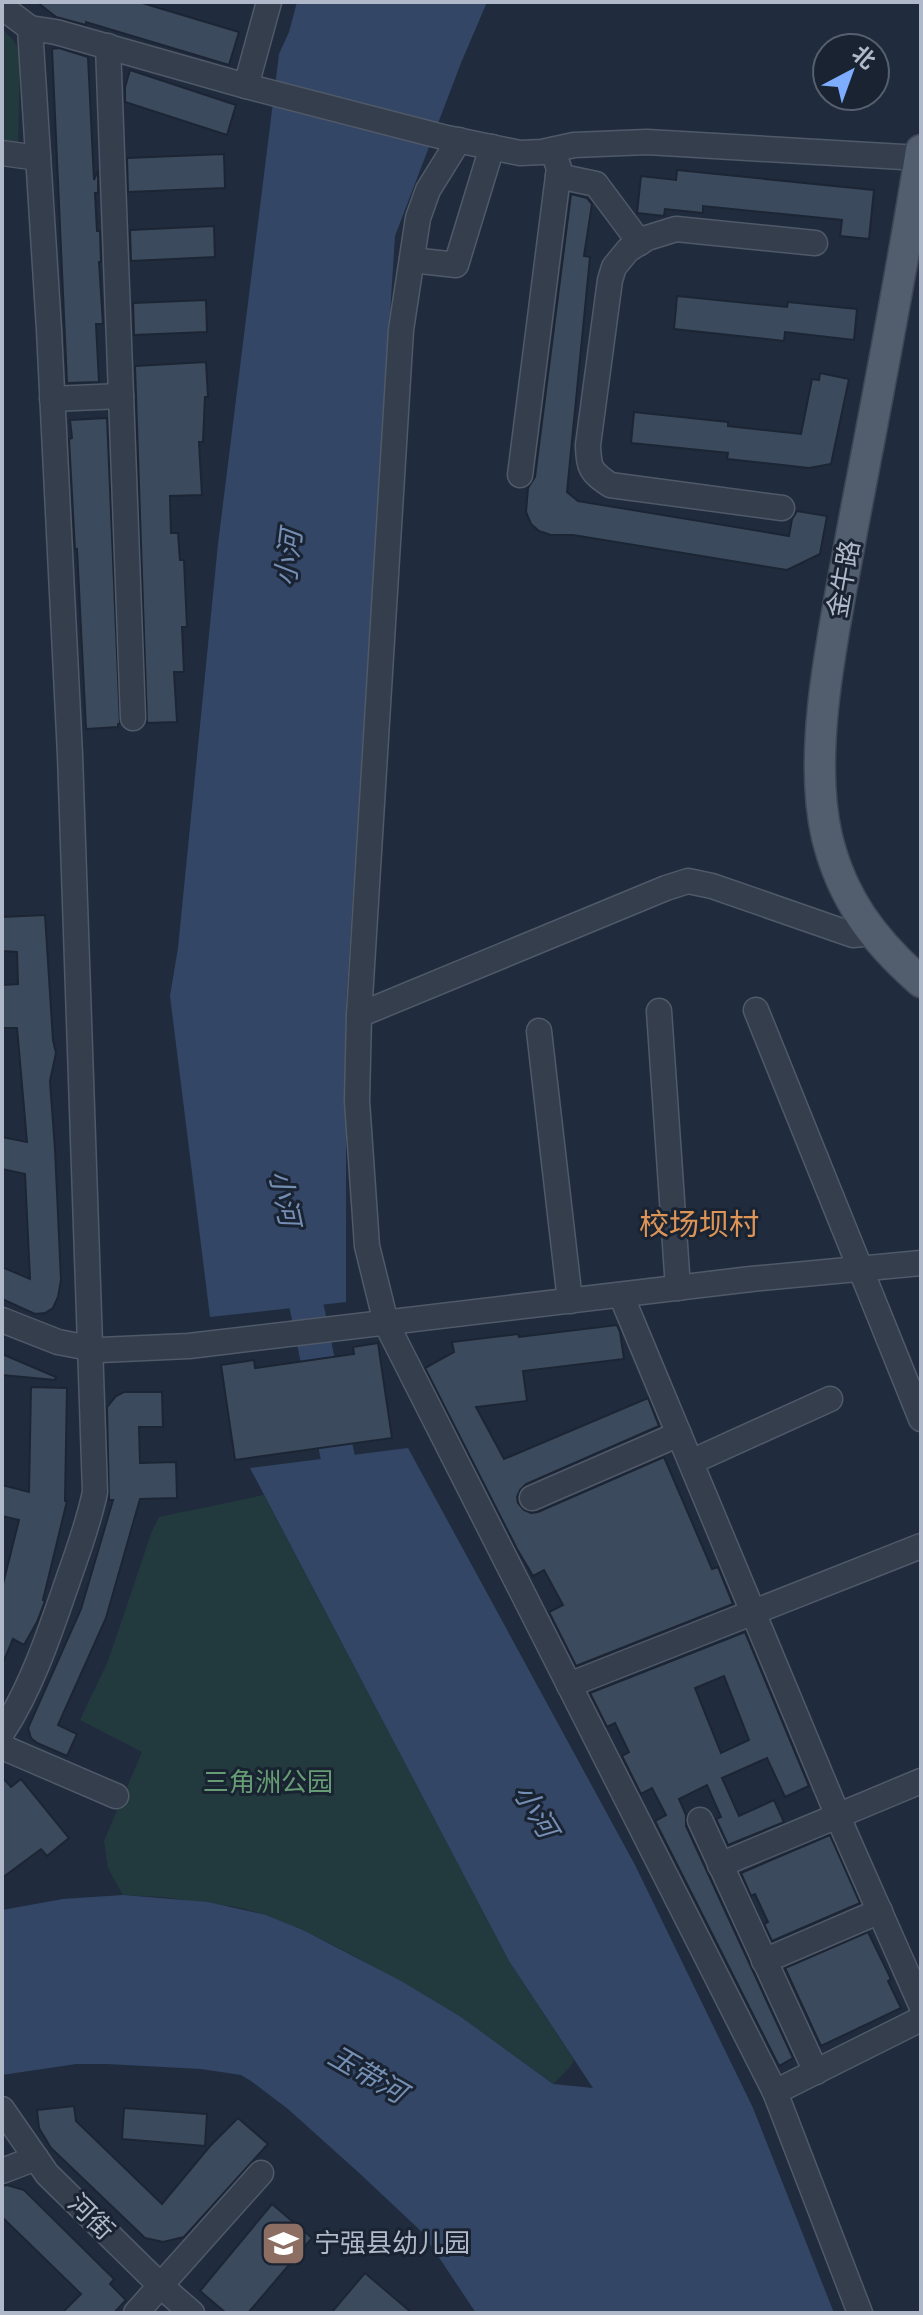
<svg xmlns="http://www.w3.org/2000/svg" width="923" height="2315" viewBox="0 0 923 2315" font-family="'Varela Round','Noto Sans SC',sans-serif">
<rect width="100%" height="100%" fill="#202c3d"/>
<g fill="#223a3e">
<path d="M2 29 13 40 20 52 18 149 2 147Z"/>
<path d="M264 1495 509 1961 574 2060 570 2067 553 2084 461 2017 351 1954 303 1930 266 1915 237 1907 163 1897 123 1895 108 1868 104 1841 142 1752 80 1720 108 1661 152 1531 159 1517Z"/>
</g>
<g fill="#334666">
<path d="M297 2H487L461 63 395 236 346 1004V1302L210 1317 170 996 178 948 218 544 279 54 289 32Z"/>
<path d="M408 1448 635 1865 753 2108 834 2313H476L422 2232 357 2171 288 2109 251 2081 241 2075 201 2069 107 2064H76L2 2075V1910L63 1899 123 1895 208 1902 266 1915 303 1930 401 1981 461 2017 553 2084 593 2088 509 1961 250 1468Z"/>
</g>
<g fill="none" stroke-linecap="round" stroke-linejoin="round">
<path stroke="#334666" stroke-width="34" d="M297 1260 347 1502"/>
</g>
<g fill="#3c4a5d" stroke="#1c2534" stroke-width="2" fill-rule="evenodd">
<path d="M37 2H139L239 32 229 65 86 22V25L56 17Z"/>
<path d="M59 48 88 57 94 180 98 170V193H95L97 231H100L101 262H99L103 324H96L99 382 67 383 52 49Z"/>
<path d="M130 70 236 105 227 135 125 102V87Z"/>
<path d="M224 154 225 188 128 192 127 158Z"/>
<path d="M677 170 874 190 869 239 840 236 842 220 703 206V213L665 209 664 216 637 213 641 176 676 180Z"/>
<path d="M571 194 587 198 592 204 584 256 590 257 567 492 578 501 789 536 792 519 797 511 827 516 820 554 787 570 573 535H551L539 531 531 524 526 512 528 488 535 477Z"/>
<path d="M214 226 215 257 131 261 130 230Z"/>
<path d="M677 296 787 307 788 302 857 309 854 340 785 332 784 341 674 329Z"/>
<path d="M206 300 207 332 134 335 133 303Z"/>
<path d="M206 362 208 397H205L203 442H199L202 495 170 496 171 533H178L180 560H184L187 627H182L184 672H174L177 722 147 723 135 366Z"/>
<path d="M820 373 849 379 831 464 809 468 727 459 728 453 631 443 634 412 728 422V426L801 434 812 379 819 380Z"/>
<path d="M107 418 120 724H118V727L86 729 77 549 75 550 69 439 72 438 70 420Z"/>
<path d="M45 915 53 1040 56 1053 50 1081 55 1149 61 1280 58 1297 53 1308 45 1313 35 1314 2 1299V1267L30 1279 25 1174 2 1169V1137L27 1142 17 1028H3L2 985 18 984 17 952 2 951V917Z"/>
<path d="M617 1325 620 1332 624 1359 523 1371 527 1401 476 1407 504 1459 648 1398 659 1426 526 1484 520 1490 517 1497 518 1503 524 1510 531 1513 538 1512 664 1457 712 1569 718 1567 733 1604 576 1666 549 1612 563 1605 544 1570 533 1576 517 1549 425 1368 454 1352 452 1342 518 1334 519 1337Z"/>
<path d="M378 1343 392 1438 235 1460 221 1365 254 1360 255 1368 354 1354 353 1347Z"/>
<path d="M2 1354 56 1377 55 1380 2 1375Z"/>
<path d="M31 1387 67 1388 65 1501H67L43 1600 45 1601 37 1622 24 1645 13 1639 2 1665V1588L19 1520 2 1516V1485L29 1492Z"/>
<path d="M124 1392H162L163 1427H139L140 1463 176 1462 177 1498 140 1499 106 1618 58 1725 77 1734 67 1756 37 1743 31 1738 28 1728 81 1609 113 1500H109L107 1407 116 1396Z"/>
<path d="M745 1632 809 1786 785 1797 767 1758 722 1778 739 1816 774 1800 784 1822 728 1845 716 1819 721 1817 707 1785 679 1799 686 1815V1826L793 2058 779 2066 655 1821 666 1815 652 1788 641 1794 622 1756 629 1752 615 1723 607 1727 590 1693ZM724 1676 749 1740 721 1753 695 1688Z"/>
<path d="M2 1777 11 1787 21 1779 69 1838 47 1856 41 1849 2 1878Z"/>
<path d="M830 1835 860 1903 772 1941 764 1924 768 1922 755 1894 751 1896 741 1873Z"/>
<path d="M868 1932 891 1979 888 1981 901 2008 821 2046 785 1968Z"/>
<path d="M74 2106 76 2121 162 2204 210 2146 238 2118 268 2144 184 2237 163 2242 145 2238 51 2148 39 2128 37 2110Z"/>
<path d="M124 2108 207 2114 205 2146 122 2139Z"/>
<path d="M7 2185 24 2190 114 2279 110 2284 126 2300 114 2313H62L81 2294 2 2217V2186Z"/>
<path d="M272 2204 312 2238 248 2313H226L200 2291Z"/>
<path d="M365 2273 412 2313H331Z"/>
</g>
<g fill="none" stroke-linecap="round" stroke-linejoin="round">
<defs>
<g id="minor">
<path d="M2 7 30 28 49 330 70 755 95 1492C89 1522 78 1551 68 1580 50 1632 32 1687 2 1733"/>
<path d="M30 28 56 32 246 86 447 138 520 153 542 152 574 145 647 142 920 158"/>
<path d="M108 46 133 718"/>
<path d="M246 86 269 2"/>
<path d="M459 140 428 190 418 218 401 330 359 1015 357 1101 367 1246 386 1323 775 2092 860 2313"/>
<path d="M2 153 38 158"/>
<path d="M558 176 596 184 640 243"/>
<path d="M412 260 456 265 492 147"/>
<path d="M52 399 121 396"/>
<path d="M520 475 559 168 552 150"/>
<path d="M782 508 610 485C590 471 589 469 588 445L610 280 614 267 628 250 647 238 676 229 815 243"/>
<path d="M756 1010 921 1419"/>
<path d="M659 1011 678 1288"/>
<path d="M359 1015 666 888 688 881 712 886 853 935 872 933"/>
<path d="M539 1031 570 1301"/>
<path d="M621 1295 845 1833 921 2005"/>
<path d="M2 1320 58 1342 100 1350 189 1346 751 1279 921 1263"/>
<path d="M691 1462 830 1399"/>
<path d="M532 1498 679 1434"/>
<path d="M569 1685 921 1546"/>
<path d="M2 1747 116 1796"/>
<path d="M700 1820 816 2072"/>
<path d="M720 1865 921 1781"/>
<path d="M764 1961 880 1911"/>
<path d="M775 2092 921 2019"/>
<path d="M2 2109 47 2174 161 2286 192 2313"/>
<path d="M2 2171 36 2158"/>
<path d="M136 2313 261 2173"/>
</g>
<path id="major" d="M921 150C901 278 876 404 852 531 836 622 806 748 827 837 842 899 874 941 921 982"/>
</defs>
<use href="#minor" stroke="#505968" stroke-width="27"/>
<use href="#major" stroke="#3e4756" stroke-width="33"/>
<use href="#minor" stroke="#343e4d" stroke-width="24"/>
<use href="#major" stroke="#525d6d" stroke-width="30"/>
</g>
<defs>
<symbol id="school-square" viewBox="-11 -11 22 22"><rect x="-9" y="-9" width="18" height="18" rx="4" fill="#8d6e63" stroke="#1a2332"/><path d="M0-5L7-2L0 1L-7-2ZM-4 1L0 2.5L4 1V4Q0 6-4 4Z" fill="#fff"/></symbol>
</defs>
<g fill-rule="evenodd">
<use href="#school-square" x="258" y="2218" width="51" height="51"/>
</g>
<g text-anchor="middle" dominant-baseline="central" stroke-width="6" stroke-linejoin="round" paint-order="stroke">
<g font-size="26" fill="#b0b9c9" stroke="#1a2332">
<text transform="translate(844 579) rotate(-80)">金牛路</text>
<text transform="translate(91 2217) rotate(45)">河街</text>
</g>
<g font-size="26" fill="#659c73" stroke="#1a2332">
<text x="268" y="1782">三角洲公园</text>
</g>
<g font-size="26" fill="#b0b9c9" stroke="#1a2332" text-anchor="start">
<text x="314" y="2243">宁强县幼儿园</text>
</g>
<g font-size="28" font-style="italic" fill="#758eb3" stroke="#1a2332">
<text transform="translate(289 558) rotate(-83)">小河</text>
<text transform="translate(284 1198) rotate(78)">小河</text>
<text transform="translate(535 1811) rotate(59)">小河</text>
<text transform="translate(367 2075) rotate(30)">玉带河</text>
</g>
<g font-size="30" fill="#dd9457" stroke="#1a2332">
<text x="699" y="1225">校场坝村</text>
</g>
</g>
<rect width="923" height="2315" fill="none" stroke="#b0b9c9" stroke-width="8"/>
<g transform="translate(851 72) rotate(41)"><circle r="38" fill="#1a2332" stroke="#565f6e" stroke-width="2"/>
<path d="M0-6L14 30L0 20L-14 30Z" fill="#7eadff"/>
<text y="-12" font-size="22" font-weight="bold" text-anchor="middle" fill="#b0b9c9">北</text>
</g>
</svg>
